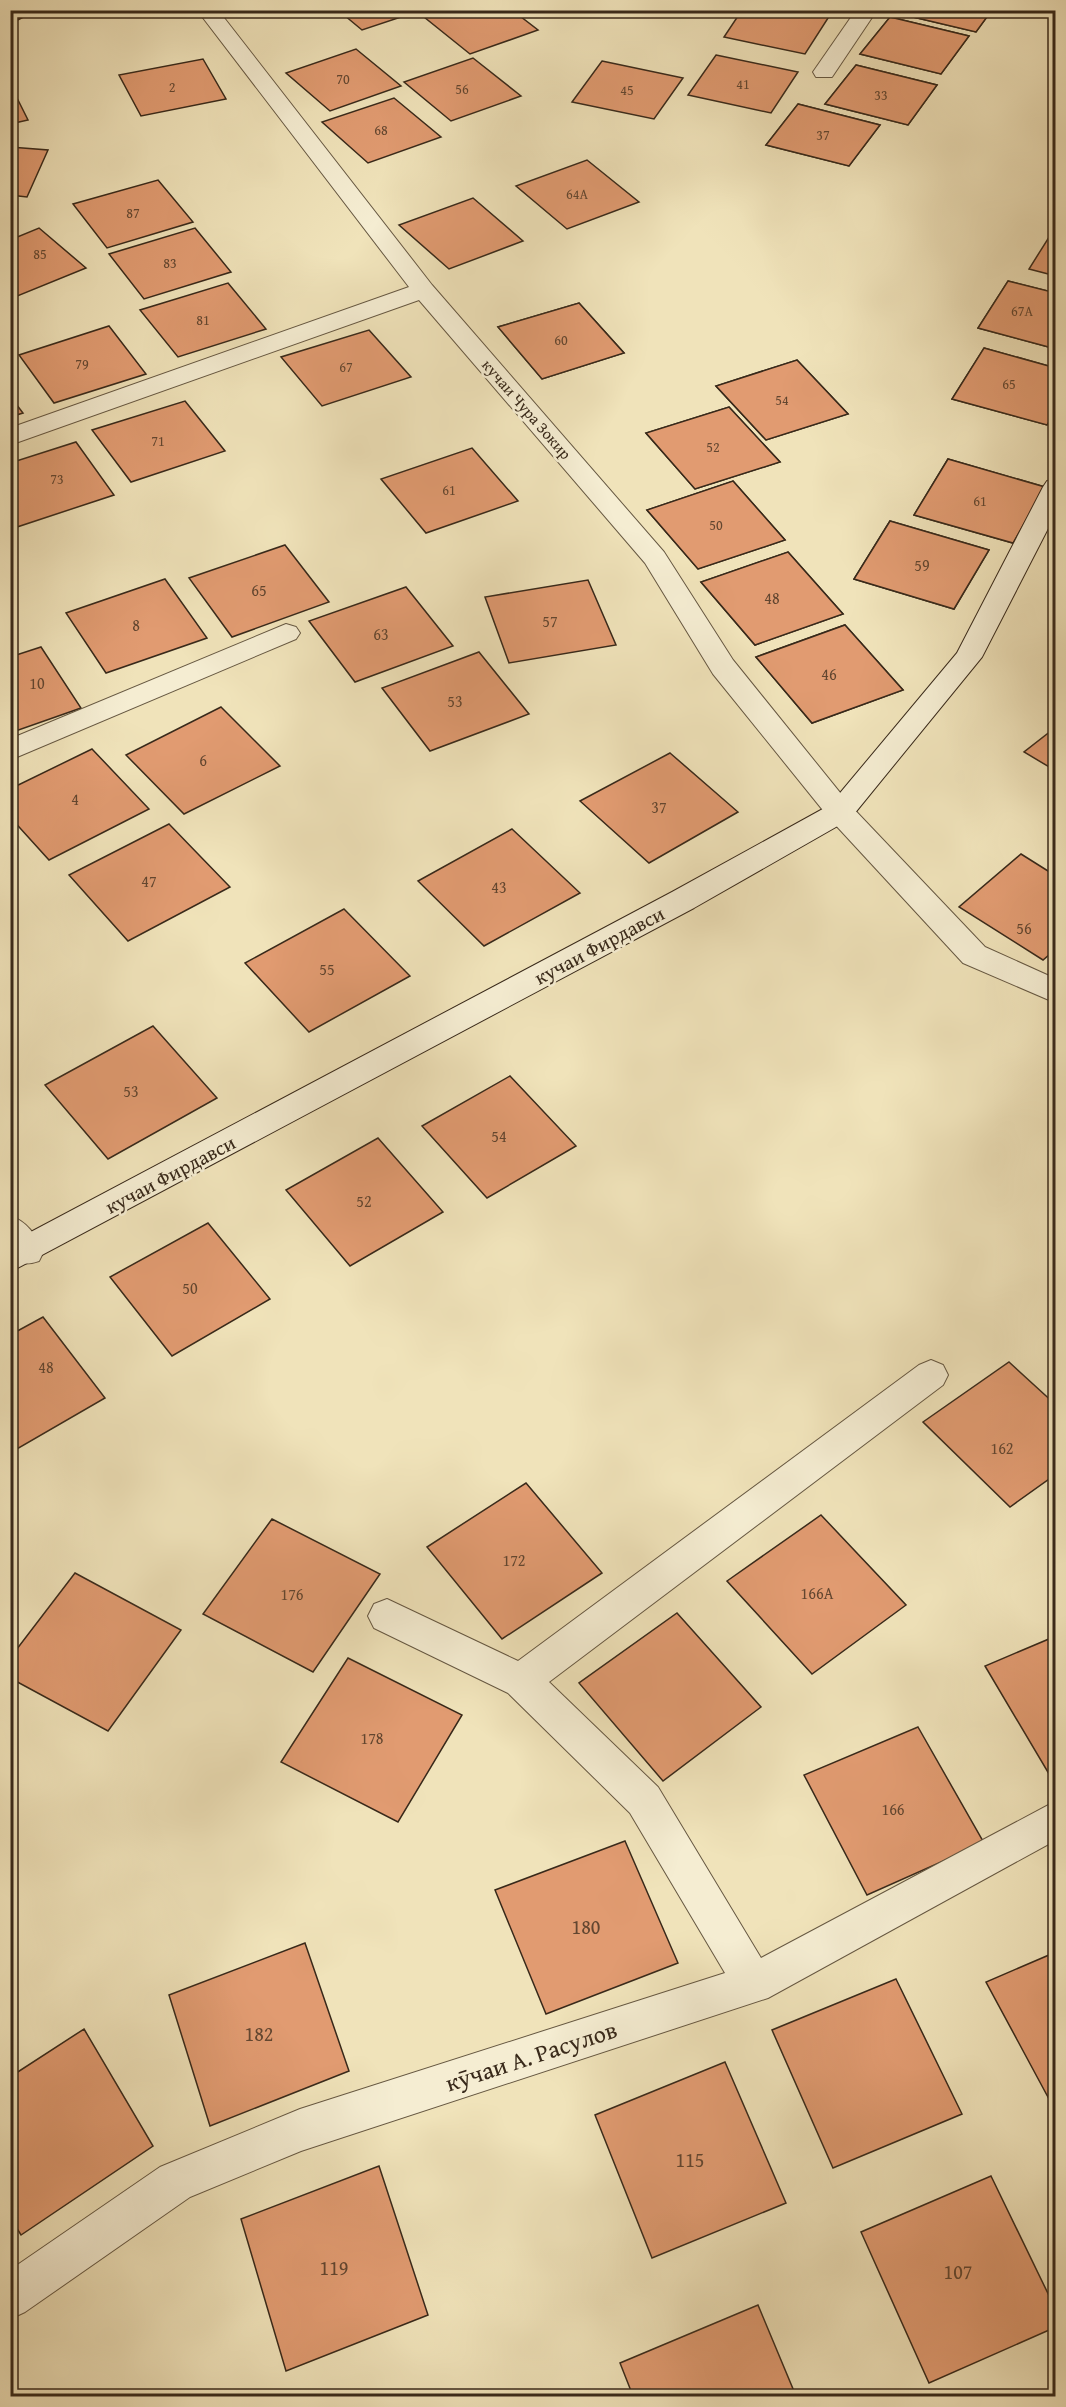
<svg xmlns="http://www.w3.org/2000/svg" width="1066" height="2407" viewBox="0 0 1066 2407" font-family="'Gentium Book Plus',serif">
<rect width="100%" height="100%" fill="#f0e3ba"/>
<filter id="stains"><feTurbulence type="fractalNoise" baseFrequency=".00333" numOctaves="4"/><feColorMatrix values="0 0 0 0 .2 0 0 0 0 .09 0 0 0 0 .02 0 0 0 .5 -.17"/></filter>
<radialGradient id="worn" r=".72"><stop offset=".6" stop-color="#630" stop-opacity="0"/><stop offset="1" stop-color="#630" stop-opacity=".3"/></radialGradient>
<g fill="#e19b71" stroke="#38291a" stroke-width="1.5">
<path d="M10 10H37L10 24Z"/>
<path d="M338 10H422L362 30Z"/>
<path d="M443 10H512L538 30 470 54 424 17Z"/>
<path d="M742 10H806L830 15 805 54 724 37Z"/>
<path d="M898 10H992L976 32 896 13Z"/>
<path d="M898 10H992L976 32 896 13Z"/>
<path d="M890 17 969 36 941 74 860 54Z"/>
<path d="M890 17 969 36 941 74 860 54Z"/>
<path d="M356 49 401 86 330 111 286 73Z"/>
<path d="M716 55 798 72 771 113 688 95Z"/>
<path d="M473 58 521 96 451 121 404 82Z"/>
<path d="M203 59 226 99 141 116 119 75Z"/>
<path d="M602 61 683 78 654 119 572 102Z"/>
<path d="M856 65 937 85 908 125 825 104Z"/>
<path d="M856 65 937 85 908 125 825 104Z"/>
<path d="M10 84 28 120 10 124Z"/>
<path d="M394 98 441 137 368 163 322 122Z"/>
<path d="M798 104 880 125 849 166 766 145Z"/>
<path d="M798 104 880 125 849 166 766 145Z"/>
<path d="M10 147 48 150 27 197 10 195Z"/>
<path d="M587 160 639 202 567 229 516 186Z"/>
<path d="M158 180 193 222 107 248 73 204Z"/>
<path d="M473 198 523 241 449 269 399 225Z"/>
<path d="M1056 226V276L1029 269Z"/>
<path d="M39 228 86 268 10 299V240Z"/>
<path d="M195 228 231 272 144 299 109 254Z"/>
<path d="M1008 281 1056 293V349L978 328Z"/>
<path d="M1008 281 1056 293V349L978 328Z"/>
<path d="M228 283 266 329 178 357 140 310Z"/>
<path d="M579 303 624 353 542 379 498 327Z"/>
<path d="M579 303 624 353 542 379 498 327Z"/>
<path d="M109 326 146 374 54 403 19 355Z"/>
<path d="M369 330 411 377 322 406 281 357Z"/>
<path d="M984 348 1056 368V411L1047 425 952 399Z"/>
<path d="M984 348 1056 368V411L1047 425 952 399Z"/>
<path d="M797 360 848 414 766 440 716 386Z"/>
<path d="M797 360 848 414 766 440 716 386Z"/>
<path d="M10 396 23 413 10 417Z"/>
<path d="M185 401 225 451 131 482 92 430Z"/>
<path d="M729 407 780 462 695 489 646 433Z"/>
<path d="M729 407 780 462 695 489 646 433Z"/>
<path d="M76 442 114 495 17 527 10 517V463Z"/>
<path d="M472 448 518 501 426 533 381 479Z"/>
<path d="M948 459 1045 487 1013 543 914 515Z"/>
<path d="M948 459 1045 487 1013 543 914 515Z"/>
<path d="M733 481 785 540 698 569 647 510Z"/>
<path d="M733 481 785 540 698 569 647 510Z"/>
<path d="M890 521 989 550 954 609 854 579Z"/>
<path d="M890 521 989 550 954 609 854 579Z"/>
<path d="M285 545 329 602 232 637 189 578Z"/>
<path d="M788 552 843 614 755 645 701 582Z"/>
<path d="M788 552 843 614 755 645 701 582Z"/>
<path d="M165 579 207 638 106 673 66 613Z"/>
<path d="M588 580 616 645 509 663 485 597Z"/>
<path d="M406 587 453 646 355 682 309 621Z"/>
<path d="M845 625 903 690 812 723 756 657Z"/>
<path d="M845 625 903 690 812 723 756 657Z"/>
<path d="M41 647 81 708 10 733V657Z"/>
<path d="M479 652 529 714 430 751 382 688Z"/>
<path d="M221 707 280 766 184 814 126 755Z"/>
<path d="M1056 727V771L1024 752Z"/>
<path d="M92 749 149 809 49 860 10 817V789Z"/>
<path d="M670 753 738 812 649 863 580 801Z"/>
<path d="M169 824 230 887 128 941 69 875Z"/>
<path d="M512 829 580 893 484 946 418 881Z"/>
<path d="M1021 854 1056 876V949L1043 960 959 907Z"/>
<path d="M344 909 410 976 309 1032 245 963Z"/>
<path d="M153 1026 217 1098 108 1159 45 1085Z"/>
<path d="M510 1076 576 1146 487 1198 422 1126Z"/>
<path d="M378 1138 443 1212 350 1266 286 1190Z"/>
<path d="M208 1223 270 1299 172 1356 110 1277Z"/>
<path d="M43 1317 105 1398 10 1453V1335Z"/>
<path d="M1009 1362 1056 1405V1474L1010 1507 923 1422Z"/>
<path d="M526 1483 602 1573 502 1639 427 1547Z"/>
<path d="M821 1515 906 1605 812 1674 727 1581Z"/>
<path d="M272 1519 380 1574 313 1672 203 1614Z"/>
<path d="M75 1573 181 1630 108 1731 10 1678V1658Z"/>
<path d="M677 1613 761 1707 663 1781 579 1683Z"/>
<path d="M1056 1636V1777L1052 1779 985 1666Z"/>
<path d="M348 1658 462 1715 398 1822 281 1762Z"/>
<path d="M918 1727 984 1843 867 1895 804 1775Z"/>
<path d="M625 1841 678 1963 546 2014 495 1890Z"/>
<path d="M305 1943 349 2071 210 2126 169 1995Z"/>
<path d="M1056 1952V2112L986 1982Z"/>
<path d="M896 1979 962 2114 833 2168 772 2030Z"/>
<path d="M84 2029 153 2146 21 2235 10 2217V2077Z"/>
<path d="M725 2062 786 2203 652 2258 595 2115Z"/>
<path d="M379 2166 428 2315 286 2371 241 2219Z"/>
<path d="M991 2176 1056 2310V2327L929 2383 861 2232Z"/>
<path d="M758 2305 796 2396H633L620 2363Z"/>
</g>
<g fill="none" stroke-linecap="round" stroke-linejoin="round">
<defs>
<g id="street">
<path d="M197 10H218L432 285 664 552 733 660 850 805 985 947 1056 979V1003L963 963 830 819 713 674 645 563 419 300 10 445V428L409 287Z"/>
<path d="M856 10H877L832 77H816L813 72Z"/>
<path d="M286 624 296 627 300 633 296 639 10 760V739Z"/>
<path d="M10 1216C27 1221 36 1236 44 1251L39 1261C3 1273 10 1240 10 1216Z"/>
<path d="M931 1360 943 1365 948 1375 943 1385 549 1682 658 1787 761 1958 1056 1801V1840L768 1998 301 2151 190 2197 25 2312 10 2319V2270L160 2167 300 2109 725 1973 630 1813 508 1693 374 1628 368 1616 374 1604 387 1599 518 1661 919 1365Z"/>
</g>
<path id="secondary" d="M1056 479V513L982 657 850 819 694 908 10 1272V1243L672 892 830 805 957 653 1043 487 1047 481Z"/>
</defs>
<use href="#street" stroke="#665842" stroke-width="2"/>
<use href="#secondary" stroke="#38291a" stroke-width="2"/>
<use href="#street" fill="#f5edd2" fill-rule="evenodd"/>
<use href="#secondary" fill="#f5edd2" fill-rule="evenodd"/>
</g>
<g text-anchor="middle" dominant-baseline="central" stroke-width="5" stroke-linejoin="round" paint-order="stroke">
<g font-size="14" fill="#624630">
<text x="343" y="79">70</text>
<text x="743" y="84">41</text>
<text x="172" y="87">2</text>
<text x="462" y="89">56</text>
<text x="627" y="90">45</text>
<text x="881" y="95">33</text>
<text x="381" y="130">68</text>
<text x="823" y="135">37</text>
<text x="577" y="194">64А</text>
<text x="133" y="213">87</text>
<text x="40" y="254">85</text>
<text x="170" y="263">83</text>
<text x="1022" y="311">67А</text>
<text x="203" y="320">81</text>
<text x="561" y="340">60</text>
<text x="82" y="364">79</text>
<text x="346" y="367">67</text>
<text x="1009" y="384">65</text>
<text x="782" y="400">54</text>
<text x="158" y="441">71</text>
<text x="713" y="447">52</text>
<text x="57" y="479">73</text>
<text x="449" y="490">61</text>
<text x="980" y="501">61</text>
<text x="716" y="525">50</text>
</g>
<g font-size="16" fill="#38291a" stroke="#f5edd2">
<text transform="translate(527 409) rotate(49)">кучаи Чура Зокир</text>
</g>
<g font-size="16" fill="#624630">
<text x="922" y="565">59</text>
<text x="259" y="590">65</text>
<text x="772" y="598">48</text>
<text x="550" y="621">57</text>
<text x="136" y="625">8</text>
<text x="381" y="634">63</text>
<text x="829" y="674">46</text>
<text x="37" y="683">10</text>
<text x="455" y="701">53</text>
<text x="203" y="760">6</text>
<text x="75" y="799">4</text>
<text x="659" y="807">37</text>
<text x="149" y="881">47</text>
<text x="499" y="887">43</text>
<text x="1024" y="928">56</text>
<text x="327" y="969">55</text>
<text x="131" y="1091">53</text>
<text x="499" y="1136">54</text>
<text x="364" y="1201">52</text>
<text x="190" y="1288">50</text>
<text x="46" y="1367">48</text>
<text x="1002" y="1448">162</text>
<text x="514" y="1560">172</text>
<text x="817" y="1593">166А</text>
<text x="292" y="1594">176</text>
<text x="372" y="1738">178</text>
<text x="893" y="1809">166</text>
</g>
<g font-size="20" fill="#38291a" stroke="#f5edd2">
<text transform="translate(599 945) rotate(-28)">кучаи Фирдавси</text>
<text transform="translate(170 1174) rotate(-28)">кучаи Фирдавси</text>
</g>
<g font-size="20" fill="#624630">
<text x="586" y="1926">180</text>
<text x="259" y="2033">182</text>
<text x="690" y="2159">115</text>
<text x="334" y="2267">119</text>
<text x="958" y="2271">107</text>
</g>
<g font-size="24" fill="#38291a" stroke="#f5edd2">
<text transform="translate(531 2056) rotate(-18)">кӯчаи А. Расулов</text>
</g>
</g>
<rect width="1066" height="2407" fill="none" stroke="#f0e3ba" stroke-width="36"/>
<rect x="12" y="12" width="1042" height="2383" fill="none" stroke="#38291a" stroke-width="3"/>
<rect x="18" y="18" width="1030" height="2371" fill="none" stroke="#38291a" stroke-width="1.5"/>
<rect width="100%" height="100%" filter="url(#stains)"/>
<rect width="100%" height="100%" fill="url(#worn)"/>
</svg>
